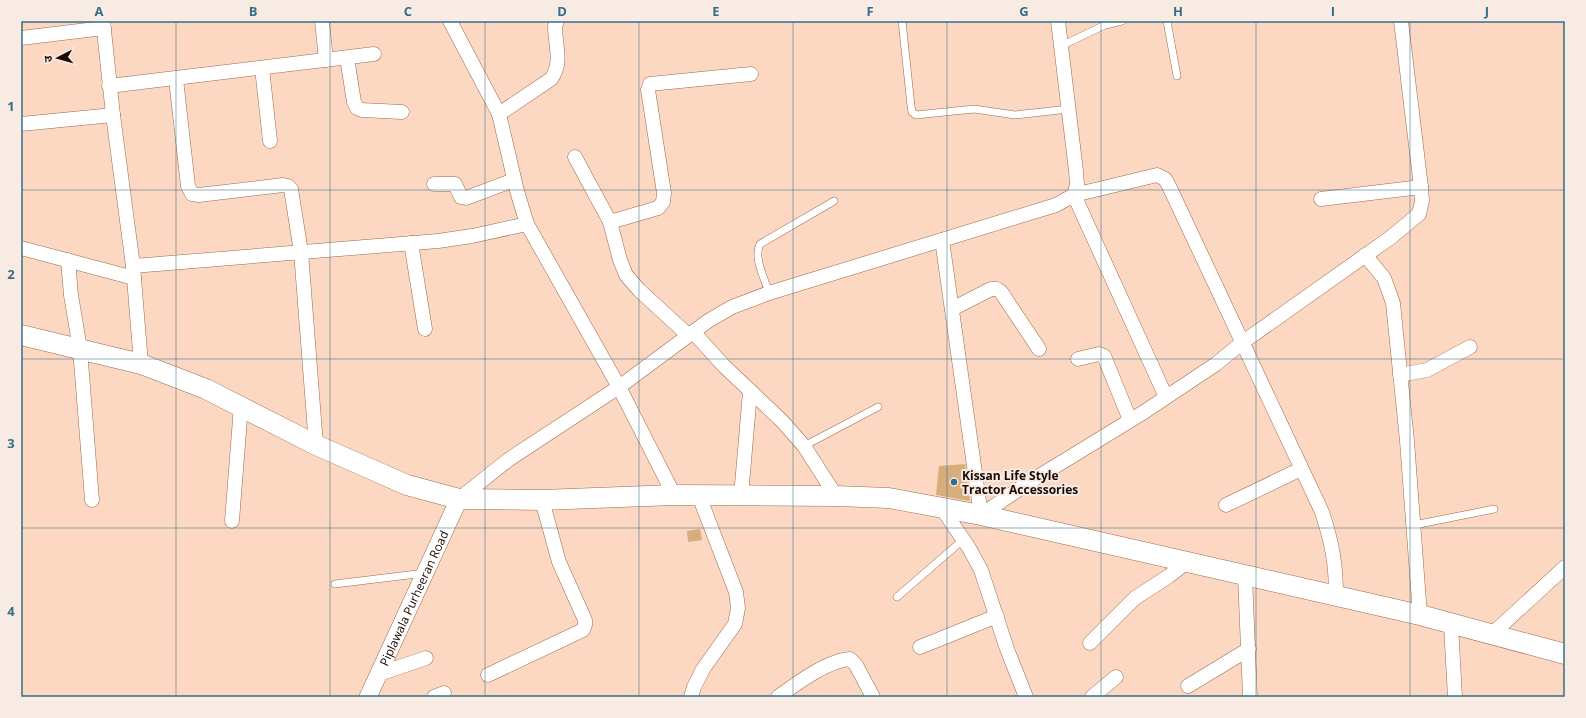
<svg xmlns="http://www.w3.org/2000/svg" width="1586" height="718" viewBox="0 0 1586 718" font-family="'Open Sans','Noto Sans Devanagari',sans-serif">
<rect width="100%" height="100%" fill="#fcd8c3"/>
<g fill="#d6ad7b">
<path d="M965 464 970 501 936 495 939 466Z"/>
<path d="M700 529 702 540 688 542 687 531Z"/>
</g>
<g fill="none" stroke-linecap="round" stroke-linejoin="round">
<defs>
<g id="service">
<path d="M902 21 911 106 912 112 916 115 974 109 1015 115 1069 109"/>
<path d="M1167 21 1177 76"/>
<path d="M1061 46 1105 25 1122 21"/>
<path d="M769 293C765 279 753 258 760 244L834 201"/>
<path d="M804 446 878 407"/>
<path d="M1414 525 1494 509"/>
<path d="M335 584 425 573"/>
<path d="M897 597 964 539"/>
</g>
<g id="minor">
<path d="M103 21 113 115 133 266 141 364"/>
<path d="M322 21 326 60"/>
<path d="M450 21 499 114 517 191 527 224 619 387 674 495"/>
<path d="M1058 21 1076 171 1077 185 1074 195 1166 397"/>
<path d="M21 38 104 28"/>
<path d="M347 58 354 102 357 108 362 110 402 112"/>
<path d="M262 68 270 141"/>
<path d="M176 79 188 186 192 194 199 195 283 185 288 186 291 189 301 252 316 445"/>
<path d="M109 86 374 54"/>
<path d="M499 114 551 79C563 63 555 45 555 26L557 21"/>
<path d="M21 124 113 115"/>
<path d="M575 157 610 222 620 260 626 275 639 290 688 335"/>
<path d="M434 184H455L461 197 466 198 514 180"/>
<path d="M1321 199 1421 187"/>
<path d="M610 222 658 208 663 202 664 193 648 90 650 84 751 74"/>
<path d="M942 240 981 515 1028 483 1144 412 1216 364 1243 342 1390 238 1419 214 1422 201 1421 187 1401 21"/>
<path d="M411 243 425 329"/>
<path d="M21 248 134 278"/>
<path d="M1365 255 1384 278 1393 303 1407 441 1420 615"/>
<path d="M68 260 71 295 80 349 92 500"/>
<path d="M133 266 438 241 472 236 527 224"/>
<path d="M952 309 991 289H997L1001 292 1039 349"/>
<path d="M693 332 724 366 782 421 804 446 836 496"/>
<path d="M1078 359 1099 354 1104 356 1130 420"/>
<path d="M1400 375 1427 370 1470 347"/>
<path d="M741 496 750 392"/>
<path d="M459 499 508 460 619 387 708 321 732 307 769 293 1056 205 1074 195 1157 175 1165 179 1169 186 1322 512C1332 543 1336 563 1336 596"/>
<path d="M1226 505 1301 469"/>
<path d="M941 507 969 548 981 570 1007 649 1026 697"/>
<path d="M232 521 241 406"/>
<path d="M1245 576 1250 697"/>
<path d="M1451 625 1455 697"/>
<path d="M1491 635 1565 567"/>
<path d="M1090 643 1135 598 1169 576 1187 562"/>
<path d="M920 647 997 616"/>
<path d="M379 674 426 658"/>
<path d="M488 675 583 630 585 625V620L559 562 542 500"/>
<path d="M1188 686 1249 649"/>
<path d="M434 697 444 693"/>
<path d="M691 697 694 687 703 669 735 624 738 608 736 592 699 496"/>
<path d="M778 697C796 684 828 660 850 659L856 665 873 697"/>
<path d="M1092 697 1116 677"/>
</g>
<g id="tertiary">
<path id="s1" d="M368 697 459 499"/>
</g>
<path id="secondary" d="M21 335 141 364 206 389 316 445 407 485 459 499 542 500 674 495 836 496 889 498 981 515 1420 615 1565 654"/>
</defs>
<use href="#service" stroke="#9d6948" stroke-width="8"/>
<use href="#minor" stroke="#9d6948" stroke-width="15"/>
<use href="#tertiary" stroke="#9d6948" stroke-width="18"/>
<use href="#secondary" stroke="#9d6948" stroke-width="21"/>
<use href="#service" stroke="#fff" stroke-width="7"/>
<use href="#minor" stroke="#fff" stroke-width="14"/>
<use href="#tertiary" stroke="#fff" stroke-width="17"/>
<use href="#secondary" stroke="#fff" stroke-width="20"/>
</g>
<path fill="none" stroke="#366d88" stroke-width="1" stroke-opacity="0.55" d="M176 21V697M330 21V697M485 21V697M639 21V697M793 21V697M947 21V697M1101 21V697M1256 21V697M1410 21V697M21 190H1565M21 359H1565M21 528H1565"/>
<circle fill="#366d88" stroke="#f7ebe4" stroke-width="1.5" cx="954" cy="482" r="4"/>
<g text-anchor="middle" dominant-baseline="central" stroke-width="4" stroke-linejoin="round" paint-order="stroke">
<g font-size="12" font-weight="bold" fill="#1b0800" stroke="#f7ebe4" text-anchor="start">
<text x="962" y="475">Kissan Life Style<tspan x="962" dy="14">Tractor Accessories</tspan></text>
</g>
<g font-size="12" fill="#1b0800" stroke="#f7ebe4">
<text stroke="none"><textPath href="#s1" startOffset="109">Piplawala Purheeran Road</textPath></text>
</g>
</g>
<rect width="1586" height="718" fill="none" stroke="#f7ebe4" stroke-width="44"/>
<g transform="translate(58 58) rotate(264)" stroke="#f7ebe4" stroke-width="3" paint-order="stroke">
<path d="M0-3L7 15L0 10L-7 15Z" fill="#1b0800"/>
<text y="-6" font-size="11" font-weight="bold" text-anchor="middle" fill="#1b0800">उ</text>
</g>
<rect x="22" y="22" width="1542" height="674" fill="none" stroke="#366d88" stroke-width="1.5"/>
<g font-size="13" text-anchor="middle" font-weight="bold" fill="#366d88">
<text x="99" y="16">A</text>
<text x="253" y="16">B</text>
<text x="408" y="16">C</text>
<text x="562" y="16">D</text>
<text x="716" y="16">E</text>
<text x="870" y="16">F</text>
<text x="1024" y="16">G</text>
<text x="1178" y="16">H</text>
<text x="1333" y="16">I</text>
<text x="1487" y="16">J</text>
<text x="11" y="111">1</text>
<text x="11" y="279">2</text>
<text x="11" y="448">3</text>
<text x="11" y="616">4</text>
</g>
</svg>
